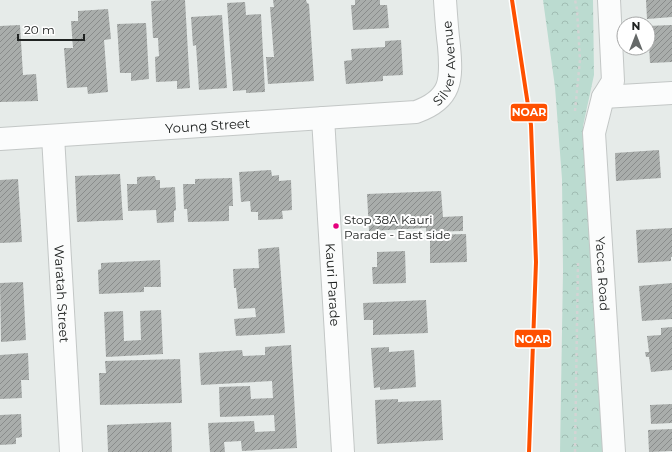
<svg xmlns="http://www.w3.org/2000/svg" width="672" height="452" viewBox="0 0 672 452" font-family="Montserrat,sans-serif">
<defs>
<pattern id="forest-crowns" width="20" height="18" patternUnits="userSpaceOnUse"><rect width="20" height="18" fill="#bbdbd0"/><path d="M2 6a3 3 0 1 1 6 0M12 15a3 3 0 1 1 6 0" fill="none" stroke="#a0bcb2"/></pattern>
<pattern id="building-hatch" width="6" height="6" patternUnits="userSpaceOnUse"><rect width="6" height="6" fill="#a9adab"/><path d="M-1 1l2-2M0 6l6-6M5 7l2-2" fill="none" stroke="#898c8b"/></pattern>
</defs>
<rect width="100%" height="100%" fill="#e6ebe9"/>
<path fill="url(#forest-crowns)" d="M543 0H593L594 75 583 126 592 201 607 452H560L563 271 562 179 555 87Z"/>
<g fill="url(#building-hatch)">
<path d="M166 0H185L190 88 177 89V81L156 82 155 57 159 56 158 38H153L151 1Z"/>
<path d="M273 0H306L307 3 309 4 314 81 268 84 266 57H274L270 7H274Z"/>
<path d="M355 0H380V5H387L389 28 353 30 351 5H355Z"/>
<path d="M646 0H672V17L647 19Z"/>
<path d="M245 2 246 15 261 14 265 92 246 93V90L233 91 227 3Z"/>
<path d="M108 9 111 39 104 40 108 92 88 94 87 87 67 88 64 48H73L71 21H78V11Z"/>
<path d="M222 15 227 88 199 90 196 45 193 46 191 17Z"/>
<path d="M146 23 149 79 131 81V73H120L117 24Z"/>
<path d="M20 25 23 75 36 74 38 101 0 102V26Z"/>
<path d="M672 25V62L650 63 648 26Z"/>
<path d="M401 40 403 75 383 76V81L346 84 344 61 352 60 351 49 385 47V41Z"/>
<path d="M659 150 661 178 616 181 615 153Z"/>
<path d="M271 170 272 176 279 175V181L291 180 292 210 282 211 283 219 258 220V212H251L250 201 241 202 239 172Z"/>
<path d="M120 174 123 220 77 222 75 176Z"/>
<path d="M155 176 156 180H160V188L175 187 176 210 174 211V222L157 223 156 210 128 211 127 184H137V177Z"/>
<path d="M232 178 233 206H229V221L188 222 187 209H184L183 184H195V179Z"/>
<path d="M18 179 22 242 0 243V180Z"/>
<path d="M441 191 443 217 463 216V231L426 232V228L369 231 367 194Z"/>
<path d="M672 228V257H671V261L638 263 636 230Z"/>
<path d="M466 234 467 262 430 263V235Z"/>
<path d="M279 247 285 333 236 336 234 319 256 317 255 308 238 309 236 288H234L233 269 259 268 258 249Z"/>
<path d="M405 251 406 283 373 284 372 267H377V252Z"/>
<path d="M160 260 161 287H144V292L99 294 98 270 101 269V263Z"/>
<path d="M23 282 26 340 1 342 0 283Z"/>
<path d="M672 283V319L642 321 639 286Z"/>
<path d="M426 300 428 333 373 335V320H364L363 303Z"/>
<path d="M161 310 163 354 106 357 104 312 123 311 124 341 141 340 140 311Z"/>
<path d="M672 327V370L651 372 649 357H646L645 352H649L647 336 661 335V328Z"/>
<path d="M291 345 297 448 242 451 241 441 224 442 225 452H210L208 423 254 421 255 432 275 431 274 415 220 417 219 387 250 386 251 399 273 398 272 381 201 385 199 353 242 350 243 356 265 355V347Z"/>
<path d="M389 347V352L414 350 416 387 380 390V387L374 388 371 348Z"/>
<path d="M28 353 29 380H21L22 398 0 399V355Z"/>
<path d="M180 359 182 403 100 405 99 373H106L105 361Z"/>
<path d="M398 399V402L441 400 443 440 377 444 375 400Z"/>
<path d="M672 404V423L651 424 650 405Z"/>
<path d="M21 414 22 437 16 438V444L0 445V415Z"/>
<path d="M171 422 172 452H108L107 425Z"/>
<path d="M672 429V451L649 452 648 430Z"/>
</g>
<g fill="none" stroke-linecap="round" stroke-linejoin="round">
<defs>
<g id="street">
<path id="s1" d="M609 0 613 81 603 97 594 133 614 452"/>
<path d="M603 97 672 93"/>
<path id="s2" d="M323 118 343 452"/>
<path id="s3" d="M53 136 71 452"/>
<path id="s4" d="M0 139 416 112C452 99 452 80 449 46 447 31 446 15 445 0"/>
</g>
</defs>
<use href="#street" stroke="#c3c7c6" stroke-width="24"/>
<g stroke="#d3d4d4" stroke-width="2.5" stroke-dasharray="3 3" stroke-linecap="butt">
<path d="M575 111 580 60 577 9 575 0"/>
<path d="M575 452 578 260"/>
</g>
<use href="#street" stroke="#fbfcfc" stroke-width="22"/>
<defs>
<path id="rail-1" d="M512 0 531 125 536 262 529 452"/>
</defs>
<use href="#rail-1" stroke="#fff" stroke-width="7"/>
<use href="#rail-1" stroke="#fe5000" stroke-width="4"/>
</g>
<circle fill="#e5007d" stroke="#fff" stroke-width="1.5" cx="336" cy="226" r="3.5"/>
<g text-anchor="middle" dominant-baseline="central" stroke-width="4" stroke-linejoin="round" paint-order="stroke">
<g font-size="12" fill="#202322" stroke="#fff" text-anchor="start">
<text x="344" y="219">Stop 38A Kauri<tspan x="344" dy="15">Parade - East side</tspan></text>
</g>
<g font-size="13" fill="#202322" stroke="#fff">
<text stroke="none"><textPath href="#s4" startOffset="481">Silver Avenue</textPath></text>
<text stroke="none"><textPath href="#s4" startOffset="208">Young Street</textPath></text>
<text stroke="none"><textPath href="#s1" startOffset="278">Yacca Road</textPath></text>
<text stroke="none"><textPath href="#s2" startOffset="167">Kauri Parade</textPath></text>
<text stroke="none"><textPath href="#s3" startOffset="158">Waratah Street</textPath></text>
</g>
</g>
<g stroke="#fff" stroke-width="1.5">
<rect x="510" y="103" width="38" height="19" rx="4" fill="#fe5000"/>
<rect x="514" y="329" width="38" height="19" rx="4" fill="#fe5000"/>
</g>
<g font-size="11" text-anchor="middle" font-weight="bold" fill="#fff">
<text x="529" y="116">NOAR</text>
<text x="533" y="343">NOAR</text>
</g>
<g transform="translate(636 36)"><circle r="19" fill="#ffffff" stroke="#a6a7a7"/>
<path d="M0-3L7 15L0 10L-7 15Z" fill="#656968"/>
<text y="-6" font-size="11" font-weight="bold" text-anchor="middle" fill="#202322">N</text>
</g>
<path d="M18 34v6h66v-6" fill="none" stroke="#202322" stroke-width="2"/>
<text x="24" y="34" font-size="12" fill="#202322" stroke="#ffffff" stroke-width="3" paint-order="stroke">20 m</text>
</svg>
